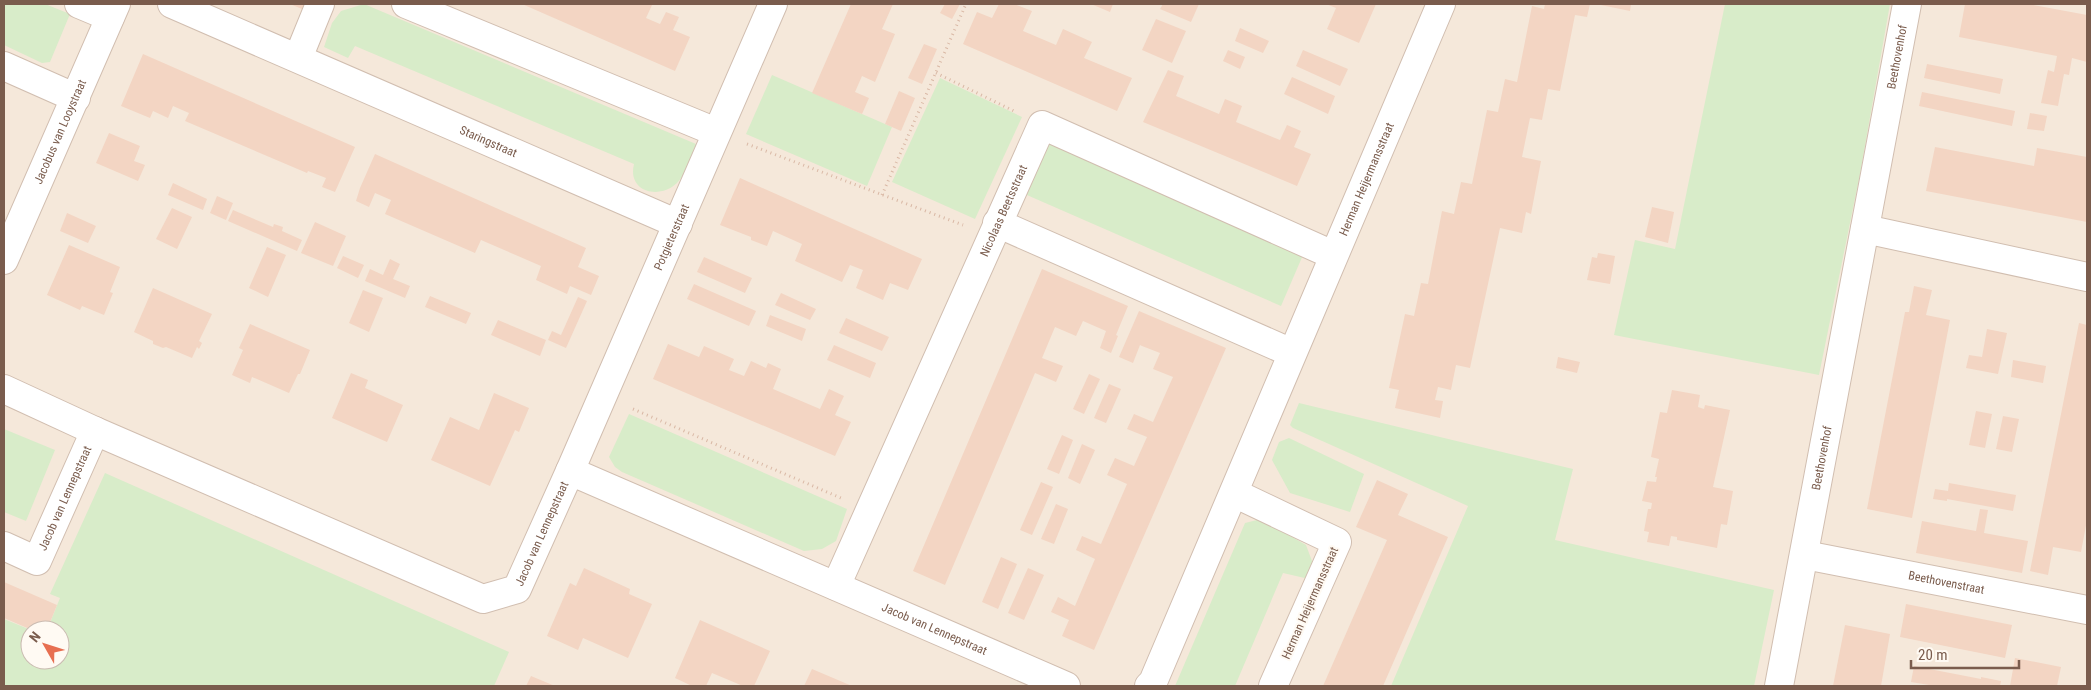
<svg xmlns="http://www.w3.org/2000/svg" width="2091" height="690" viewBox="0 0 2091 690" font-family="'Roboto Condensed',sans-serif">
<rect width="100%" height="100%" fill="#fdf6ec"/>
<path fill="#f5e8da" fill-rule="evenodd" d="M4 4H2087V686H4ZM30 630H60V660H30Z"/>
<g fill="#d8ecc9">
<path d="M4 4H45L70 14 50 62 42 63 4 45Z"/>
<path d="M364 4 696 144C691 156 686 174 677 183 659 200 627 192 634 164L355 46 348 58 324 47 332 23 341 11Z"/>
<path d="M1725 4H1890L1860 174 1819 375 1614 335 1635 240 1675 249Z"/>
<path d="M772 75 892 127 867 186 746 134Z"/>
<path d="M940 78 1022 117 975 219 892 182Z"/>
<path d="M1043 141 1303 255 1281 306 1020 192Z"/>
<path d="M1299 403 1573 469 1555 540 1774 590 1754 686H1391L1468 506 1293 428 1290 425Z"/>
<path d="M629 414 847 509 836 541 822 549 804 551 622 472 615 467 609 457Z"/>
<path d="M4 429 55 450 26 521 4 512Z"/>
<path d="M1289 438 1364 474 1350 512 1290 493 1272 460 1279 442Z"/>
<path d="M105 473 509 652 494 686H4V619L31 630 30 660H60V630H47L60 598 50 594Z"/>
<path d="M1261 519 1306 545 1315 569 1309 579 1283 573 1235 686H1175L1245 523Z"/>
</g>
<g fill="#f3d5c3">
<path d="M290 4H304L302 9Z"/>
<path d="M522 4H649L652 5 646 18 660 24 666 12 679 17 673 30 690 37 675 71Z"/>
<path d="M851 4H893L882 29 895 34 875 82 862 76 855 92 869 98 862 114 812 93Z"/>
<path d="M945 4H960L952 19 940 13Z"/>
<path d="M999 4H1014L1032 11 1023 31 1056 45 1063 29 1092 42 1084 58 1132 78 1117 111 963 44 977 12 992 18Z"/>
<path d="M1091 4H1113L1110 12Z"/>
<path d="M1163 4H1199L1191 22 1160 9Z"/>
<path d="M1326 4H1376L1359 43 1327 29 1336 8Z"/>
<path d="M1545 4H1590L1587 17 1575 15 1560 91 1548 89 1542 120 1530 118 1522 157 1541 161 1531 214 1526 212 1522 233 1500 228 1470 368 1456 365 1451 390 1438 387 1435 400 1443 401 1440 418 1395 408 1399 390 1389 388 1405 314 1414 316 1421 283 1428 284 1442 211 1454 214 1461 182 1472 184 1487 110 1498 112 1505 79 1517 82 1532 6 1544 9Z"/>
<path d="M1596 4H1631L1630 11Z"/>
<path d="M1965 4H2028L2087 15V62L2072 58 2069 75 2064 74 2058 106 2041 103 2048 70 2054 72 2057 56 1959 37Z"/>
<path d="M1156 19 1186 31 1172 63 1142 50Z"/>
<path d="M1240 28 1269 41 1263 53 1235 41Z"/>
<path d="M924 44 937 49 922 84 908 78Z"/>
<path d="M1228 50 1245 57 1240 69 1223 61Z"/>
<path d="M1303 50 1348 69 1340 86 1296 66Z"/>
<path d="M143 54 355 147 335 192 322 187 326 178 308 171 307 173 185 121 189 113 173 106 168 118 153 111 150 118 121 106Z"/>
<path d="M1927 64 2003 79 2000 94 1924 78Z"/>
<path d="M1168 70 1184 76 1176 96 1219 114 1225 99 1242 106 1236 122 1280 140 1287 125 1301 131 1294 147 1311 154 1297 186 1143 122Z"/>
<path d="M1292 77 1335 96 1328 114 1284 94Z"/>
<path d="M899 91 915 98 901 131 885 124Z"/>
<path d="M1922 92 2015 111 2012 126 1919 106Z"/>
<path d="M2030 113 2047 116 2044 131 2027 129Z"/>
<path d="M109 133 140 146 134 161 145 165 138 181 96 163Z"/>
<path d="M1935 147 2034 166 2037 148 2087 157V222L1926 191Z"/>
<path d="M375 154 586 248 578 267 599 276 591 295 570 286 567 294 536 280 541 266 481 240 475 253 385 214 391 200 375 193 369 207 356 201 360 188Z"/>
<path d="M740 178 922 259 908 290 890 283 883 300 856 288 863 270 850 265 842 282 795 261 802 244 773 231 767 246 751 240V237L720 225Z"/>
<path d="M173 183 207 199 203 210 168 195Z"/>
<path d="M217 196 233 203 226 220 210 213Z"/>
<path d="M1652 207 1674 212 1668 243 1645 237Z"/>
<path d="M172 208 192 217 177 249 156 239Z"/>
<path d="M233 210 273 227 274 224 283 227 282 231 302 240 297 251 228 221Z"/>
<path d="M67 213 96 226 88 243 60 231Z"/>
<path d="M315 222 346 236 333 266 301 253Z"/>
<path d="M69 245 120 267 110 292 113 293 104 315 82 306 80 310 47 295Z"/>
<path d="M267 247 286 255 268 297 249 288Z"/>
<path d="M1598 253 1615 256 1610 284 1587 280 1592 257 1597 258Z"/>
<path d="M343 256 364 265 358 278 337 268Z"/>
<path d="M704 257 752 278 745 293 697 272Z"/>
<path d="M390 259 400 264 393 279 410 286 405 298 365 281 370 269 383 275Z"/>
<path d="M1042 269 1128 306 1116 335 1118 336 1111 353 1100 348 1106 331 1083 321 1076 336 1055 327 1042 358 1063 366 1056 382 1035 373 945 585 913 571Z"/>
<path d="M694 284 756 311 749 326 687 299Z"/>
<path d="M1914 286 1932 290 1926 315 1950 320 1912 518 1867 509 1905 312H1909Z"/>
<path d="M153 288 212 314 199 341 202 343 199 349 197 347 192 358 166 347 163 348 153 344V341L134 332Z"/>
<path d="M363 290 383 298 369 332 349 323Z"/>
<path d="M781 293 816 309 810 320 775 305Z"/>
<path d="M430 296 471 313 466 324 425 307Z"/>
<path d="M578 297 587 301 566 348 548 340 552 331 561 335Z"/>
<path d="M1139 311 1226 348 1094 650 1062 636 1069 620 1051 612 1058 597 1075 606 1095 559 1076 550 1082 536 1101 544 1127 484 1107 475 1115 458 1134 466 1147 437 1127 429 1134 414 1153 422 1173 377 1153 369 1160 353 1142 346 1140 345 1133 363 1119 357Z"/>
<path d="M770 315 806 329 802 341 766 326Z"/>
<path d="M846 318 889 337 882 351 839 333Z"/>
<path d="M498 320 546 340 540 356 491 335Z"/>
<path d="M2079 323 2087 325V520L2081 552 2053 547 2048 575 2030 571Z"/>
<path d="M250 324 310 350 300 374H298L289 393 252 377 250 383 232 375 243 350 239 348Z"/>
<path d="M1987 329 2007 333 1998 374 1966 368 1969 355 1982 357Z"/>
<path d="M668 344 699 357 704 346 734 359 729 370 744 376 751 361 766 368 768 363 781 369 773 389 820 409 829 389 844 396 835 415 851 422 835 456 653 379Z"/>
<path d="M834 345 876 363 870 378 827 360Z"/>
<path d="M1558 357 1580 362 1577 373 1556 368Z"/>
<path d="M2013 360 2046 366 2043 383 2011 377Z"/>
<path d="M351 373 368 380 365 388 403 405 387 442 332 418Z"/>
<path d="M1089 374 1100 379 1084 414 1073 409Z"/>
<path d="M1109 384 1121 389 1106 423 1094 418Z"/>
<path d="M1672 390 1700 395 1698 407 1704 409 1705 405 1730 410 1713 487 1733 491 1727 525 1721 524 1717 548 1677 540V537L1671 536 1669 546 1647 542 1649 532 1644 531 1648 509H1651L1652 503 1642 501 1647 481 1656 482 1657 477H1655L1659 459 1651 457 1660 412 1667 413Z"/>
<path d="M494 393 529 408 519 432 515 430 490 486 431 460 450 417 479 430Z"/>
<path d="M1976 411 1992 414 1985 448 1969 445Z"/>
<path d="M2003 416 2019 419 2012 452 1996 449Z"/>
<path d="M1062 435 1073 440 1059 474 1047 469Z"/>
<path d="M1082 444 1095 450 1080 484 1068 478Z"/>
<path d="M1377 480 1408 494 1398 515 1448 537 1383 686H1323L1387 540 1356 527Z"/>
<path d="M1041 482 1053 487 1032 535 1020 530Z"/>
<path d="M1949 483 2016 495 2013 511 1947 499V501L1933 499 1935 489 1948 491Z"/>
<path d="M1056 504 1068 509 1054 544 1041 539Z"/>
<path d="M1980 509 1988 510 1984 533 2028 541 2022 573 1916 553 1922 521 1976 531Z"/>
<path d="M1001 557 1017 564 998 609 982 602Z"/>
<path d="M584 568 630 589 629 594 652 604 628 658 583 638 578 650 547 636 570 583 576 586Z"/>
<path d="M1028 568 1044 575 1024 620 1008 613Z"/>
<path d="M4 582 57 605 47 630H32L4 618Z"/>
<path d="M1906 604 2012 625 2005 658 1900 637Z"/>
<path d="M700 620 770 651 754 686H743L712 673 706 686H692L675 678Z"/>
<path d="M1845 625 1890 634 1881 686H1833Z"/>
<path d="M2015 658 2061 667 2057 686H2010Z"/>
<path d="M1914 666 1981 679V677L2001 681 2000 686H1935L1911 682Z"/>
<path d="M812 669 852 686H804Z"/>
<path d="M531 676 555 686H526Z"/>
</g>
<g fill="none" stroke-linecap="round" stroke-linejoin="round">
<defs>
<g id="minor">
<path d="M79 4 110 17"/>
<path id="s1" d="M172 4 678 224"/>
<path d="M406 4 716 132"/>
<path d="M298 58 320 4"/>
<path d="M4 66 76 98"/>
<path d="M997 223 1292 353"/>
<path d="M1865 229 2087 277"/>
<path id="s2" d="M4 260 116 4"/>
<path id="s3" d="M4 389 95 431 483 599 517 589 570 471 1066 686"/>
<path id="s4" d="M570 471 773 4"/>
<path d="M1234 493 1337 542 1273 686"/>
<path id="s5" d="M4 546 37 561 95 431"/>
<path id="s6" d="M1805 555 2087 610"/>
<path id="s7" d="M836 586 1042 125 1333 255"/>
<path id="s8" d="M1149 686 1153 682 1441 4"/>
<path id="s9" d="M1779 686 1907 4"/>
</g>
</defs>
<use href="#minor" stroke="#d1beb0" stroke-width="30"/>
<g stroke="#d9b8a5" stroke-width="3" stroke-dasharray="1 4" stroke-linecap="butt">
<path d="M936 73 1014 111"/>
<path d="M747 144 963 225"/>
<path d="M882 195 966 4"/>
<path d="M633 409 841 498"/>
</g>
<use href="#minor" stroke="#fff" stroke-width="28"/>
</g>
<g text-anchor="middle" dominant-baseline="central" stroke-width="4" stroke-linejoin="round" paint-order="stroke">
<g font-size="12" fill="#7a5c4d" stroke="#fffaf3">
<text stroke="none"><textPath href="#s9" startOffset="640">Beethovenhof</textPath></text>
<text stroke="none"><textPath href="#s2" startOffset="140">Jacobus van Looystraat</textPath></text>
<text stroke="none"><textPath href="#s1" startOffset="345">Staringstraat</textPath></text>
<text stroke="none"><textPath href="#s8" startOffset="552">Herman Heijermansstraat</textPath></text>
<text stroke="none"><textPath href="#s7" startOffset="411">Nicolaas Beetsstraat</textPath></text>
<text stroke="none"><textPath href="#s4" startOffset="255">Potgieterstraat</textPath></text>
<text stroke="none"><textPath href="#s9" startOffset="232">Beethovenhof</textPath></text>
<text stroke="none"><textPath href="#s5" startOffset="105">Jacob van Lennepstraat</textPath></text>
<text stroke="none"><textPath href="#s3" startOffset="619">Jacob van Lennepstraat</textPath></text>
<text stroke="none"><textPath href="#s6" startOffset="144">Beethovenstraat</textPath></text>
<text transform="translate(1310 603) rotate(-66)">Herman Heijermansstraat</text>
<text stroke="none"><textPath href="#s3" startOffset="1085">Jacob van Lennepstraat</textPath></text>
</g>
</g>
<rect width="2091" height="690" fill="none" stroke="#7a5c4d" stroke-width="10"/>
<g transform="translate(45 645) rotate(309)"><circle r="24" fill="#fffaf3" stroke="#cabbb1"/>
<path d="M0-4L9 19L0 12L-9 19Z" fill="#e76f51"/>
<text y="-8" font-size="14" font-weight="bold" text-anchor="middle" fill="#7a5c4d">N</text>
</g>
<path d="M1911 660v8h108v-8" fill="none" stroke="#7a5c4d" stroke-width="2.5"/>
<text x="1918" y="660" font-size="15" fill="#7a5c4d" stroke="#fffaf3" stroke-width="4" paint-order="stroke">20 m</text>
</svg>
